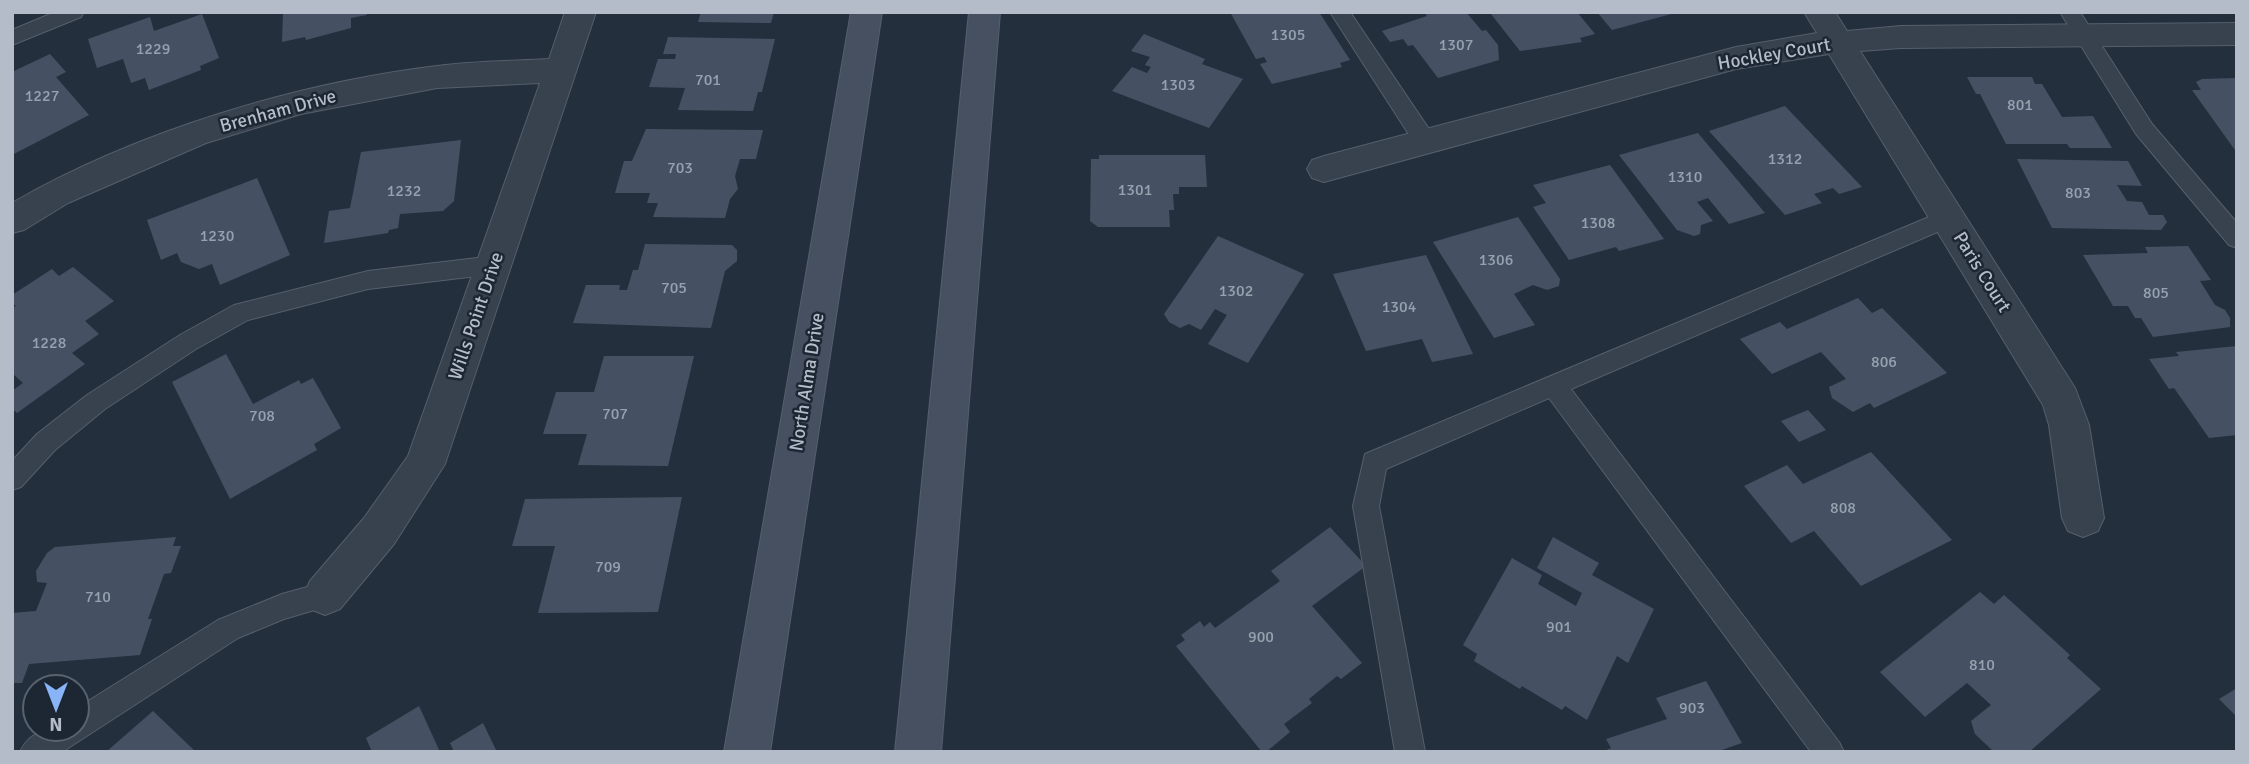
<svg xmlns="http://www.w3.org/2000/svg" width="2249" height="764" viewBox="0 0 2249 764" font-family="Signika,sans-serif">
<rect width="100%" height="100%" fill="#242f3e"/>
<g fill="#455162">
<path d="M283 12H367V15L351 18V28L306 40 305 37 282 42Z"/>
<path d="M701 12H774L771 23 698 22Z"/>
<path d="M1230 12H1319L1350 60 1340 63 1342 67 1272 84 1260 64 1267 62 1264 57 1256 59Z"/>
<path d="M1424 12H1466L1482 31 1486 30 1498 45 1499 60 1438 78 1413 45 1408 46 1403 39 1390 42 1382 31 1427 16Z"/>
<path d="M1499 12H1577L1595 34 1580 38 1582 42 1520 51 1491 14Z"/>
<path d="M1597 12H1675V13L1612 30Z"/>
<path d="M202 14 219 58 200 66 201 70 149 90 145 78 131 83 123 59 97 68 88 39 150 17 154 31Z"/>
<path d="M1144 34 1205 59 1202 64 1243 79 1209 128 1112 91 1132 67 1147 73 1151 67 1145 65 1150 57 1131 51Z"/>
<path d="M668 37 775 39 762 92H758L753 111 678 110 685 88 649 87 658 59H675L676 54H663Z"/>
<path d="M50 54 66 72 56 77 89 115 12 155V72Z"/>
<path d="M1967 77H2032L2035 84H2042L2062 117 2093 116 2112 148H2070L2067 144H2006L1980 94H1976Z"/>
<path d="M2237 78V153L2192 90H2201L2196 82 2202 79Z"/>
<path d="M1785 106 1862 187 1839 194 1833 188 1814 194 1822 203 1785 215 1709 131Z"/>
<path d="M646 129 763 130 756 159H740L735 176 738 189 730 199 725 218 653 217 658 203H647L650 193H615L624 161H632Z"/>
<path d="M1698 133 1765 213 1729 224 1708 198 1697 202 1713 221 1701 225 1700 234 1694 236 1677 230 1619 155Z"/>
<path d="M461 140 454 201 443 211 400 214 398 228 389 230 388 233 324 243 329 211 350 208 361 152Z"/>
<path d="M1099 155H1205L1207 187H1179V194H1173L1174 210H1169L1170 227H1098L1090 221 1091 159H1099Z"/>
<path d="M2017 159 2128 161 2142 186 2117 185 2127 201 2142 202 2149 215H2163L2167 222 2161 230 2052 228Z"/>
<path d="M1610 165 1664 239 1619 251 1616 247 1569 260 1533 207 1546 203 1533 185Z"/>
<path d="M257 178 290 255 220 285 212 264 199 269 181 262 177 253 161 260 147 220Z"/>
<path d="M1518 217 1560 279 1559 286 1547 290 1533 285 1514 294 1535 325 1494 338 1433 242Z"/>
<path d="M1218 236 1304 274 1248 363 1208 344 1227 315 1215 309 1201 330 1189 324 1180 328 1169 322 1164 314Z"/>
<path d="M645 244 732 245 737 250V261L725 271 711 328 573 323 586 285H620L619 290H627L633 270H638Z"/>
<path d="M2188 246 2211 280 2200 281 2215 305 2225 310 2230 318V327L2153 337 2141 318H2135L2128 306H2113L2083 255 2148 253 2145 247Z"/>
<path d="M1426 255 1473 354 1432 362 1422 339 1366 351 1333 274Z"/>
<path d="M73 267 114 301 85 321 99 334 72 353 85 364 17 413 12 409V391L23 383 12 373V308L16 306 12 303V295L52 269 59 276Z"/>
<path d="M1858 298 1872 313 1882 308 1947 373 1874 408 1870 403 1853 412 1832 398 1829 387 1846 379 1821 352 1772 374 1740 339 1780 322 1787 329Z"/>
<path d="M2237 346V435L2209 438 2174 388 2169 389 2149 359 2179 356 2176 352Z"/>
<path d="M226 354 253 404 299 380 301 384 313 378 341 428 314 444 317 450 230 499 172 382Z"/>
<path d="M604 356H694L668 466 578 465 587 434H543L556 392H594Z"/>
<path d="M1808 410 1826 430 1799 442 1781 421Z"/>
<path d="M1871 452 1952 540 1861 586 1814 531 1791 543 1744 486 1787 465 1803 484Z"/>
<path d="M682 497 658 612 538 613 555 546H512L525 499Z"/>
<path d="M1330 527 1366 566 1312 606 1362 663 1341 679 1337 676 1309 699 1312 703 1284 724 1290 732 1266 752H1262L1176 646 1185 640 1181 635 1200 621 1204 627 1210 622 1215 628 1280 581 1271 571Z"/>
<path d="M176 537 173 546H181L171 573 164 574 148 619H152L140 655 29 664 22 683H12V613L36 611 47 583 37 582 36 571 47 553 55 547Z"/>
<path d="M1553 537 1599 563 1592 575 1654 609 1628 663 1617 656 1587 720 1565 706 1562 710 1522 686 1520 689 1474 661 1477 654 1463 645 1512 558 1542 575 1538 584 1576 606 1582 593 1537 568Z"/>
<path d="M1980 592 1994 604 2004 595 2070 655 2067 658 2101 689 2029 752H1994L1975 734 1971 721 1991 705 1967 683 1925 717 1880 672Z"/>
<path d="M1706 681 1742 743 1716 752H1602L1611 748 1606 739 1667 719 1656 698Z"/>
<path d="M2237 688V717L2219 699Z"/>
<path d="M419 706 440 752H372L366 738Z"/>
<path d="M153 711 196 752H106Z"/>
<path d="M483 723 497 752H454L450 743Z"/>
</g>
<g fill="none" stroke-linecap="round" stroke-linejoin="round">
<defs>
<g id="lane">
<path d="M55 12H84L81 17 12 45V30Z"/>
<path d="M1330 12H1350L1433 135 1436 141 1433 147 1425 149 1417 147Z"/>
<path d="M2060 12H2080L2152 124 2237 223V248L2229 245 2136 134Z"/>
<path d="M1948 209 1956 212 1959 218 1956 224 1571 389 1839 742 1844 752H1811L1549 398 1386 469 1379 506 1425 752H1395L1353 506 1365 454Z"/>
<path d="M494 256 502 259 505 265 502 271 494 274 368 289 248 320 196 349 105 409 55 450 21 487 12 490V461L37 434 87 395 180 335 234 305 368 271Z"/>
<path d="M325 582 335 586 339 595 335 604 284 619 238 638 62 752H20C31 727 54 729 77 729V708L218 620 282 594Z"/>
</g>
<g id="street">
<path d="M565 12H596L445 464 394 544 340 609 325 615 310 609 304 595 310 581 364 518 408 456 540 83 437 88 301 114 206 143 68 203 24 230 12 233V203C135 132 296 83 437 66 473 61 512 61 549 59Z"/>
<path d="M1804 12H1835L1847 31 1901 26 2237 23V45L1901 48 1860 51 2075 388 2089 425 2104 518 2098 531 2083 537 2068 531 2062 518 2049 425 2043 405 1829 54 1736 69 1324 182 1312 178 1307 169 1312 160 1324 156 1736 47 1817 33Z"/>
</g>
<g id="secondary">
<path d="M851 12H882L770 752H724Z"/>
<path d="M969 12H1000L941 752H895Z"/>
</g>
</defs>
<use href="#lane" stroke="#565f6c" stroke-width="2"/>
<use href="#street" stroke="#565f6c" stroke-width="2"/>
<use href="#secondary" stroke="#565f6c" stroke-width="2"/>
<use href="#lane" fill="#38414e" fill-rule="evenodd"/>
<use href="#street" fill="#38414e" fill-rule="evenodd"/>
<use href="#secondary" fill="#465061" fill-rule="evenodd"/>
</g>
<g text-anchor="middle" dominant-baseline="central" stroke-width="5" stroke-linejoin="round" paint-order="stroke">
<g font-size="16" fill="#98a1af">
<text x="1288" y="35">1305</text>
<text x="1456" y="45">1307</text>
<text x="153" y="49">1229</text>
<text x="708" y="80">701</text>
<text x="1178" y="85">1303</text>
<text x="42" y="96">1227</text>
<text x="2020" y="105">801</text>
<text x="1785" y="159">1312</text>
<text x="680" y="168">703</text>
<text x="1685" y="177">1310</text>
<text x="1135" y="190">1301</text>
<text x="404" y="191">1232</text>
<text x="2078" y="193">803</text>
<text x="1598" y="223">1308</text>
<text x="217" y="236">1230</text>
<text x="1496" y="260">1306</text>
<text x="674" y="288">705</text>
<text x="1236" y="291">1302</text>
<text x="2156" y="293">805</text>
<text x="1399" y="307">1304</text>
<text x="49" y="343">1228</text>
<text x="1884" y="362">806</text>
<text x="615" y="414">707</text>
<text x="262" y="416">708</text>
<text x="1843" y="508">808</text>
<text x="608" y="567">709</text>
<text x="98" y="597">710</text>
<text x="1559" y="627">901</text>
<text x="1261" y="637">900</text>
<text x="1982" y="665">810</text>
<text x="1692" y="708">903</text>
</g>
<g font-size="19" fill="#b4bcc9" stroke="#1d2633">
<text transform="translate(1774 54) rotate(-10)">Hockley Court</text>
<text transform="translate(278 111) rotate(-15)">Brenham Drive</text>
<text transform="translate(1982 272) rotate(58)">Paris Court</text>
<text transform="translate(476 316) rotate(-71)">Wills Point Drive</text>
<text transform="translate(807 382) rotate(-81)">North Alma Drive</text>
</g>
</g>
<rect width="2249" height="764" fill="none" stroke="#b4bcc9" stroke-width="28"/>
<g transform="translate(56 708) rotate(180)"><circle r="33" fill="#1d2633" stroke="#59626f" stroke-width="2"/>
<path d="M0-5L12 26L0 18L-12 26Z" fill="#8ab4f8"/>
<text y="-10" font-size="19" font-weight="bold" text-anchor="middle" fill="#b4bcc9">N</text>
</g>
</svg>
